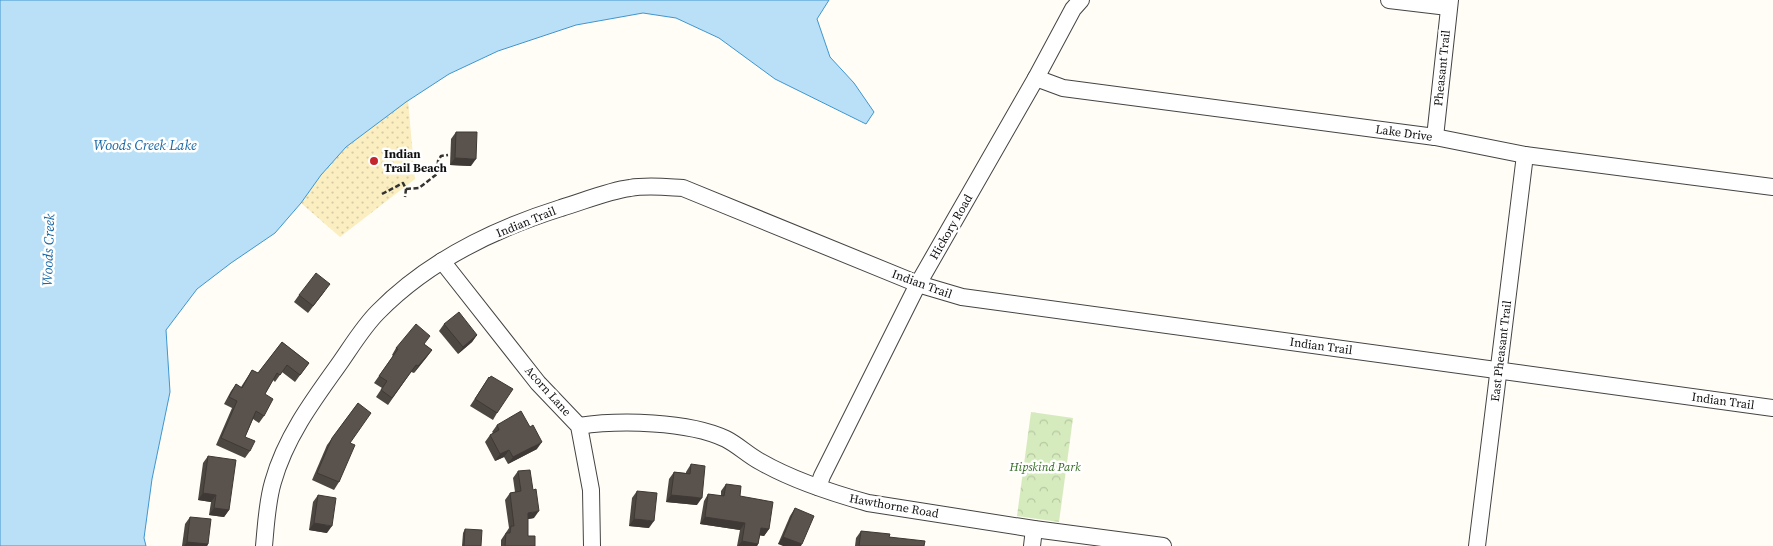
<svg xmlns="http://www.w3.org/2000/svg" width="1773" height="546" viewBox="0 0 1773 546" font-family="'Source Serif 4',serif">
<defs>
<pattern id="sand-dots" width="8" height="8" patternUnits="userSpaceOnUse" patternTransform="scale(1.25)"><rect width="8" height="8" fill="#fbeec1"/><path d="M2 2h.1M6 6h.1" fill="none" stroke="#d6cba5" stroke-width="1.8" stroke-linecap="round"/></pattern>
<pattern id="park-crowns" width="20" height="18" patternUnits="userSpaceOnUse" patternTransform="scale(1.25)"><rect width="20" height="18" fill="#d5ebbd"/><path d="M2 6a3 3 0 1 1 6 0M12 15a3 3 0 1 1 6 0" fill="none" stroke="#b6c8a1"/></pattern>
</defs>
<rect width="100%" height="100%" fill="#fffdf5"/>
<path fill="url(#sand-dots)" d="M408 100 415 179 340 237 301 203 321 175 346 147Z"/>
<path fill="url(#park-crowns)" d="M1031 412 1073 418 1059 522 1017 516Z"/>
<path fill="#b9e0f7" stroke="#3f96cf" d="M0 0H829L817 19 830 57 854 83 874 112 866 124 775 79 719 38 676 18 643 13 576 25 498 51 449 74 406 102 346 147 321 175 301 203 275 233 231 263 197 289 166 330 170 392 152 479 144 538 146 546H0Z"/>
<g fill="none" stroke-linecap="round" stroke-linejoin="round">
<defs>
<g id="minor">
<path d="M1389 0 1448 7"/>
<path d="M1036 78 1063 88 1435 137 1525 155 1773 187"/>
<path d="M1435 137 1450 0"/>
<path d="M442 261 538 383 579 426 591 490 592 546"/>
<path d="M579 426C619 420 688 421 726 439 738 445 749 456 761 462 794 481 832 493 868 503L1034 529 1163 546"/>
<path d="M818 487 822 476 918 284 1036 78 1073 9 1081 0"/>
<path d="M264 546C266 525 267 502 273 482 285 439 311 403 337 367 350 349 362 328 378 312 427 262 494 229 561 208 582 202 607 191 630 188 647 185 665 187 683 188L918 284 962 297 1773 408"/>
<path d="M1032 546 1034 529"/>
<path d="M1477 546 1525 155"/>
</g>
</defs>
<use href="#minor" stroke="#444" stroke-width="18"/>
<g stroke="#333" stroke-width="2.5" stroke-dasharray="5 2.5" stroke-linecap="butt">
<path d="M406 189 419 188 437 174 438 161 441 156 448 155"/>
<path d="M382 194 403 183 406 189 405 197"/>
</g>
<use href="#minor" stroke="#fff" stroke-width="16"/>
</g>
<g fill="#4d4742">
<path d="M456 132 471 166 450 165 451 139Z"/>
<path d="M325 291 308 313 294 302 299 295Z"/>
<path d="M444 324 477 335 472 342 458 354 439 331Z"/>
<path d="M282 342 309 363 295 382 282 372 275 382 273 380 265 394 264 416 259 423 253 419 245 437 250 451 245 458 216 445 232 408 224 404 231 391 236 384 241 387 252 370 258 373Z"/>
<path d="M424 344 432 350 414 373 411 372 388 405 376 397 382 388 374 383 393 356 392 355 396 348Z"/>
<path d="M489 377 497 413 493 420 470 406Z"/>
<path d="M358 403 350 443 339 482 334 490 312 480 327 445Z"/>
<path d="M497 425 537 449 508 464 504 457 495 461 485 442 490 435 493 433 492 432Z"/>
<path d="M208 456 229 510 224 517 209 515 211 502 198 500 203 463Z"/>
<path d="M691 464 697 505 666 502 669 479 674 472 686 473V472Z"/>
<path d="M518 471 534 518 528 519V536L535 546H501V540L509 528 505 500 510 493 515 492 513 478Z"/>
<path d="M726 484 740 496 769 529 764 536 760 535 758 544 757 546H737L740 530 700 524 704 501 708 494 721 496V491Z"/>
<path d="M637 491 649 528 629 526 632 498Z"/>
<path d="M318 495 327 533 309 530 313 502Z"/>
<path d="M795 508 801 546 778 544 790 516Z"/>
<path d="M190 517 208 544 207 546H182L185 524Z"/>
<path d="M465 529 481 546H462L463 533Z"/>
<path d="M861 531 889 537 924 546H855L856 538Z"/>
</g>
<g fill="#3f3936">
<path d="M455 158 476 159 471 166 450 165Z"/>
<path d="M477 335 472 342 458 354 463 347Z"/>
<path d="M432 350 427 357 414 373 418 366Z"/>
<path d="M542 442 537 449 508 464 513 457Z"/>
<path d="M509 450 504 457 495 461 500 454Z"/>
<path d="M203 493 216 495 211 502 198 500Z"/>
<path d="M671 495 702 498 697 505 666 502Z"/>
<path d="M214 508 229 510 224 517 209 515Z"/>
<path d="M539 511 534 518 523 520 528 513Z"/>
<path d="M705 517 745 523 740 530 700 524Z"/>
<path d="M634 519 654 521 649 528 629 526Z"/>
<path d="M314 523 332 526 327 533 309 530Z"/>
<path d="M761 528 769 529 764 536 756 535Z"/>
<path d="M783 537 802 544 801 546H783L778 544Z"/>
<path d="M742 541 758 544 757 546H738Z"/>
<path d="M187 542 208 544 207 546H184Z"/>
</g>
<g fill="#5a524d" stroke="#3f3936">
<path d="M456 132H477L476 159 455 158Z"/>
<path d="M316 273 330 284 313 306 299 295Z"/>
<path d="M459 312 477 335 463 347 444 324Z"/>
<path d="M416 324 430 336 424 344 432 350 418 366 416 365 392 398 381 390 387 381 379 376 398 349 396 348Z"/>
<path d="M282 342 309 363 300 375 287 365 280 375 277 373 265 394 273 399 264 416 256 411 245 437 255 441 250 451 221 438 237 401 229 397 236 384 242 388 252 370 258 373Z"/>
<path d="M491 376 513 389 497 413 475 399 489 377 490 378Z"/>
<path d="M358 403 371 413 350 443 355 445 339 482 317 473 332 438Z"/>
<path d="M521 411 530 427 533 425 542 442 513 457 509 450 500 454 490 435 499 430 497 425Z"/>
<path d="M208 456 236 460 229 510 214 508 216 495 203 493Z"/>
<path d="M691 464 705 466 702 498 671 495 674 472 690 474Z"/>
<path d="M530 470 533 490 536 489 539 511 528 513V536H535V546H505L506 533H510L511 526H514L510 493 521 491 518 471Z"/>
<path d="M726 484 741 486 740 496 773 502 769 529 761 528 758 544 742 541 745 523 705 517 708 494 724 496Z"/>
<path d="M637 491 657 493 654 521 634 519Z"/>
<path d="M318 495 336 498 332 526 314 523Z"/>
<path d="M795 508 814 516 802 544 783 537Z"/>
<path d="M190 517 211 519 208 544 187 542Z"/>
<path d="M465 529 482 530 481 546H464Z"/>
<path d="M861 531 890 534 889 537 925 541 924 546H859Z"/>
</g>
<circle fill="#c4262e" stroke="#fff" stroke-width="2" cx="374" cy="161" r="5"/>
<g text-anchor="middle" dominant-baseline="central" stroke-width="5" stroke-linejoin="round" paint-order="stroke">
<g font-size="12" fill="#111" stroke="#fff">
<text transform="translate(1442 68) rotate(-84)">Pheasant Trail</text>
<text transform="translate(1404 133) rotate(8)">Lake Drive</text>
<text transform="translate(526 222) rotate(-22)">Indian Trail</text>
<text transform="translate(951 227) rotate(-60)">Hickory Road</text>
<text transform="translate(922 284) rotate(20)">Indian Trail</text>
<text transform="translate(1321 346) rotate(8)">Indian Trail</text>
<text transform="translate(1501 351) rotate(-83)">East Pheasant Trail</text>
<text transform="translate(548 391) rotate(48)">Acorn Lane</text>
<text transform="translate(1723 401) rotate(8)">Indian Trail</text>
<text transform="translate(894 506) rotate(10)">Hawthorne Road</text>
</g>
<g font-size="12" font-weight="bold" fill="#111" stroke="#fff" text-anchor="start">
<text x="384" y="154">Indian<tspan x="384" dy="14">Trail Beach</tspan></text>
</g>
<g font-size="12" font-style="italic" fill="#2f6b1f" stroke="#fff">
<text x="1045" y="467">Hipskind Park</text>
</g>
<g font-size="14" font-style="italic" fill="#1768a6" stroke="#fff">
<text x="145" y="145">Woods Creek Lake</text>
<text transform="translate(48 250) rotate(-88)">Woods Creek</text>
</g>
</g>
</svg>
